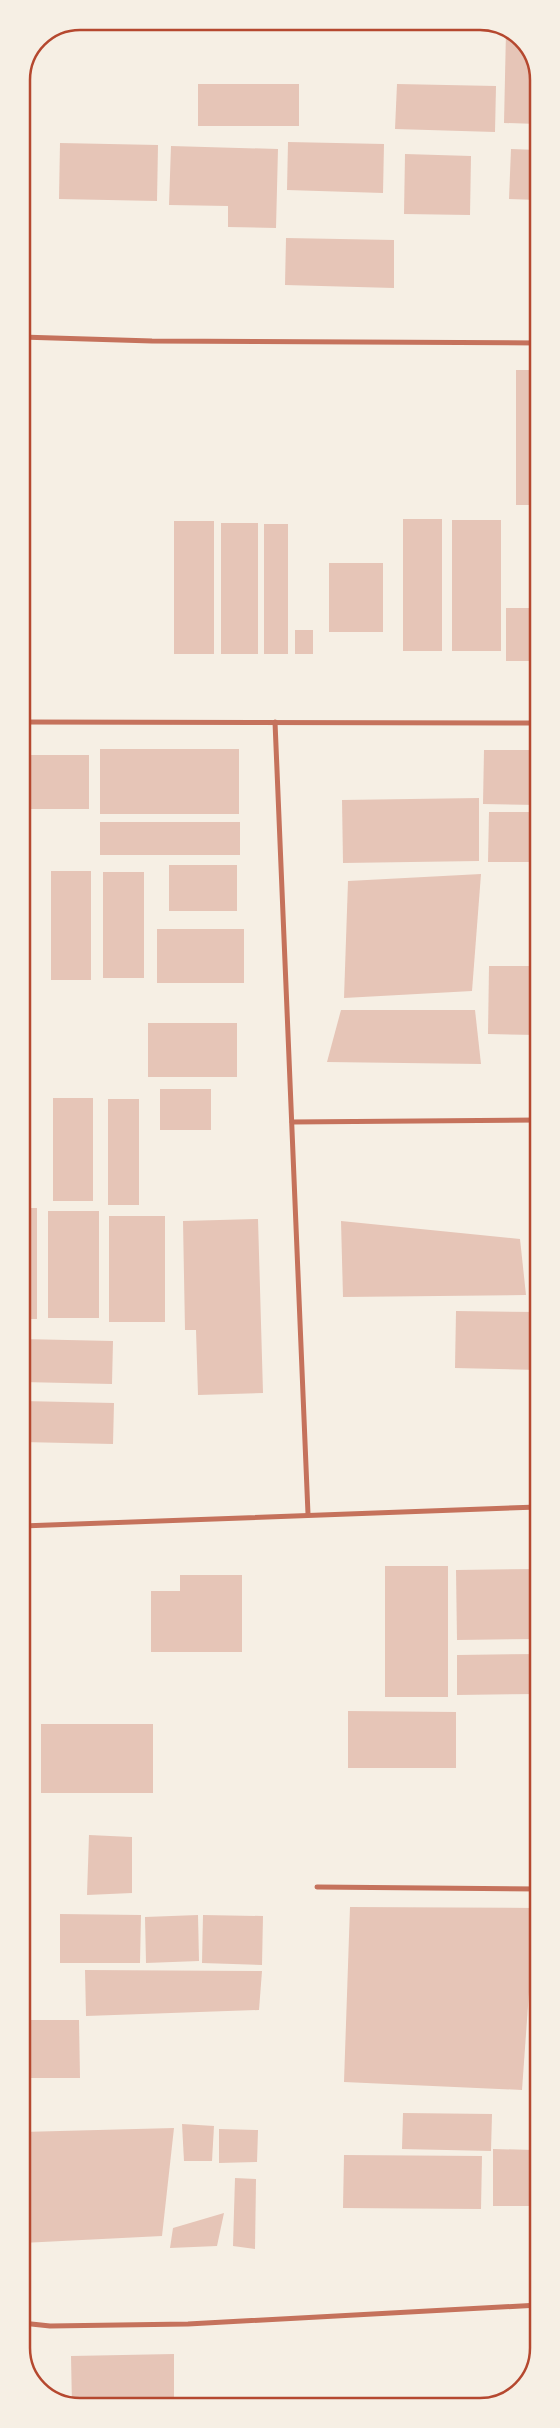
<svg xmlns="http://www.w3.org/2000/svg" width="560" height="2428" viewBox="0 0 560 2428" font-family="Poppins,sans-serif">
<rect width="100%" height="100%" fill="#f6efe4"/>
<g fill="#e6c5b7">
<path d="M506 31 521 38 538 69V124L504 123Z"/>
<rect x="198" y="84" width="101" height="42"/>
<path d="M397 84 496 86 495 132 395 129Z"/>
<path d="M288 142 384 144 383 193 287 190Z"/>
<path d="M60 143 158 145 157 201 59 199Z"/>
<path d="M171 146 278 149 276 228 228 227V206L169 205Z"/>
<path d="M511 149 538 150V200L509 199Z"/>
<path d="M405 154 471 156 470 215 404 214Z"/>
<path d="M286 238 394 240V288L285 285Z"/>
<rect x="516" y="370" width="22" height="135"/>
<rect x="403" y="519" width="39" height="132"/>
<rect x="452" y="520" width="49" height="131"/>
<rect x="174" y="521" width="40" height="133"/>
<rect x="221" y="523" width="37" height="131"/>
<rect x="264" y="524" width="24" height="130"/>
<rect x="329" y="563" width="54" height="69"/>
<rect x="506" y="608" width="30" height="53"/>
<rect x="295" y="630" width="18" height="24"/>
<rect x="100" y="749" width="139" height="65"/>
<path d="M484 750H538V805L483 804Z"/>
<rect x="22" y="755" width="67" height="54"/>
<path d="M479 798V861L343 863 342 800Z"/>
<path d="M489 812H538V862H488Z"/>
<rect x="100" y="822" width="140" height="33"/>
<rect x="169" y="865" width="68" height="46"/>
<rect x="51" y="871" width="40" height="109"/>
<rect x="103" y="872" width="41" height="106"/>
<path d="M481 874 472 991 344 998 348 881Z"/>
<rect x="157" y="929" width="87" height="54"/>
<path d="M489 966H538V1035L488 1034Z"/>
<path d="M341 1010H475L481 1064 327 1062Z"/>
<rect x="148" y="1023" width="89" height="54"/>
<rect x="160" y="1089" width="51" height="41"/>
<rect x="53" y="1098" width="40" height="103"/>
<rect x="108" y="1099" width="31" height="106"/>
<rect x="22" y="1208" width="15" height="111"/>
<rect x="48" y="1211" width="51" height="107"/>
<rect x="109" y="1216" width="56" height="106"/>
<path d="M258 1219 263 1393 198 1395 196 1330H185L183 1221Z"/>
<path d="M341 1221 520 1239 526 1295 343 1297Z"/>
<path d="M456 1311 538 1312V1370L455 1368Z"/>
<path d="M22 1339 113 1341 112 1384 22 1382Z"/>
<path d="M22 1401 114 1403 113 1444 22 1442Z"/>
<rect x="385" y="1566" width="63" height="131"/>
<path d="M538 1569V1639L457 1640 456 1570Z"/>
<path d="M180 1575H242V1652H151V1591H180Z"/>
<path d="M538 1654V1694L457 1695V1655Z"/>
<rect x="22" y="1669" width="6" height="114"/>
<path d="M348 1711 456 1712V1768H348Z"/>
<rect x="41" y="1724" width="112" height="69"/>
<path d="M89 1835 132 1837V1893L87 1895Z"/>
<path d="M350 1907 535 1908 522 2090 344 2082Z"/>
<path d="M22 1908H27L28 1950 22 1951Z"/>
<path d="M60 1914 141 1915 140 1963H60Z"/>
<path d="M198 1915 199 1961 146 1963 145 1917Z"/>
<path d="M203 1915 263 1916 262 1965 202 1963Z"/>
<path d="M85 1970 262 1971 259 2010 86 2016Z"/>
<path d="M22 2020H79L80 2078H22Z"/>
<path d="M403 2113 492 2114 491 2151 402 2149Z"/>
<path d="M182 2124 214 2126 212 2161H184Z"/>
<path d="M174 2128 162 2236 22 2243V2132Z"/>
<path d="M219 2129 258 2130 257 2162 219 2163Z"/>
<path d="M493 2149 534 2150V2206H493Z"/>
<path d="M344 2155 482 2156 481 2209 343 2208Z"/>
<path d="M235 2178 256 2179 255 2249 233 2246Z"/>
<path d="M224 2213 217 2246 170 2248 173 2228Z"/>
<path d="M174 2354V2406H72L71 2356Z"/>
</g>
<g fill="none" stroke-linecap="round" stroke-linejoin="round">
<g stroke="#c5725c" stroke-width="5">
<path d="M21 337 152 341 538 343"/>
<path d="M22 722 538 723"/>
<path d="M275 722 308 1514"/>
<path d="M292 1122 538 1120"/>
<path d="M22 1526 538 1507"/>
<path d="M317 1887 539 1889"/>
<path d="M22 2323 50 2326 188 2324 539 2305"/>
</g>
</g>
<path d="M0 0H560V2428H0ZM80 30H480A50 50 0 0 1 530 80V2348A50 50 0 0 1 480 2398H80A50 50 0 0 1 30 2348V80A50 50 0 0 1 80 30Z" fill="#f6efe4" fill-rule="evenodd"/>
<path fill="none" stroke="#b5482f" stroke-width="2.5" d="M80 30H480A50 50 0 0 1 530 80V2348A50 50 0 0 1 480 2398H80A50 50 0 0 1 30 2348V80A50 50 0 0 1 80 30Z"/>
</svg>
